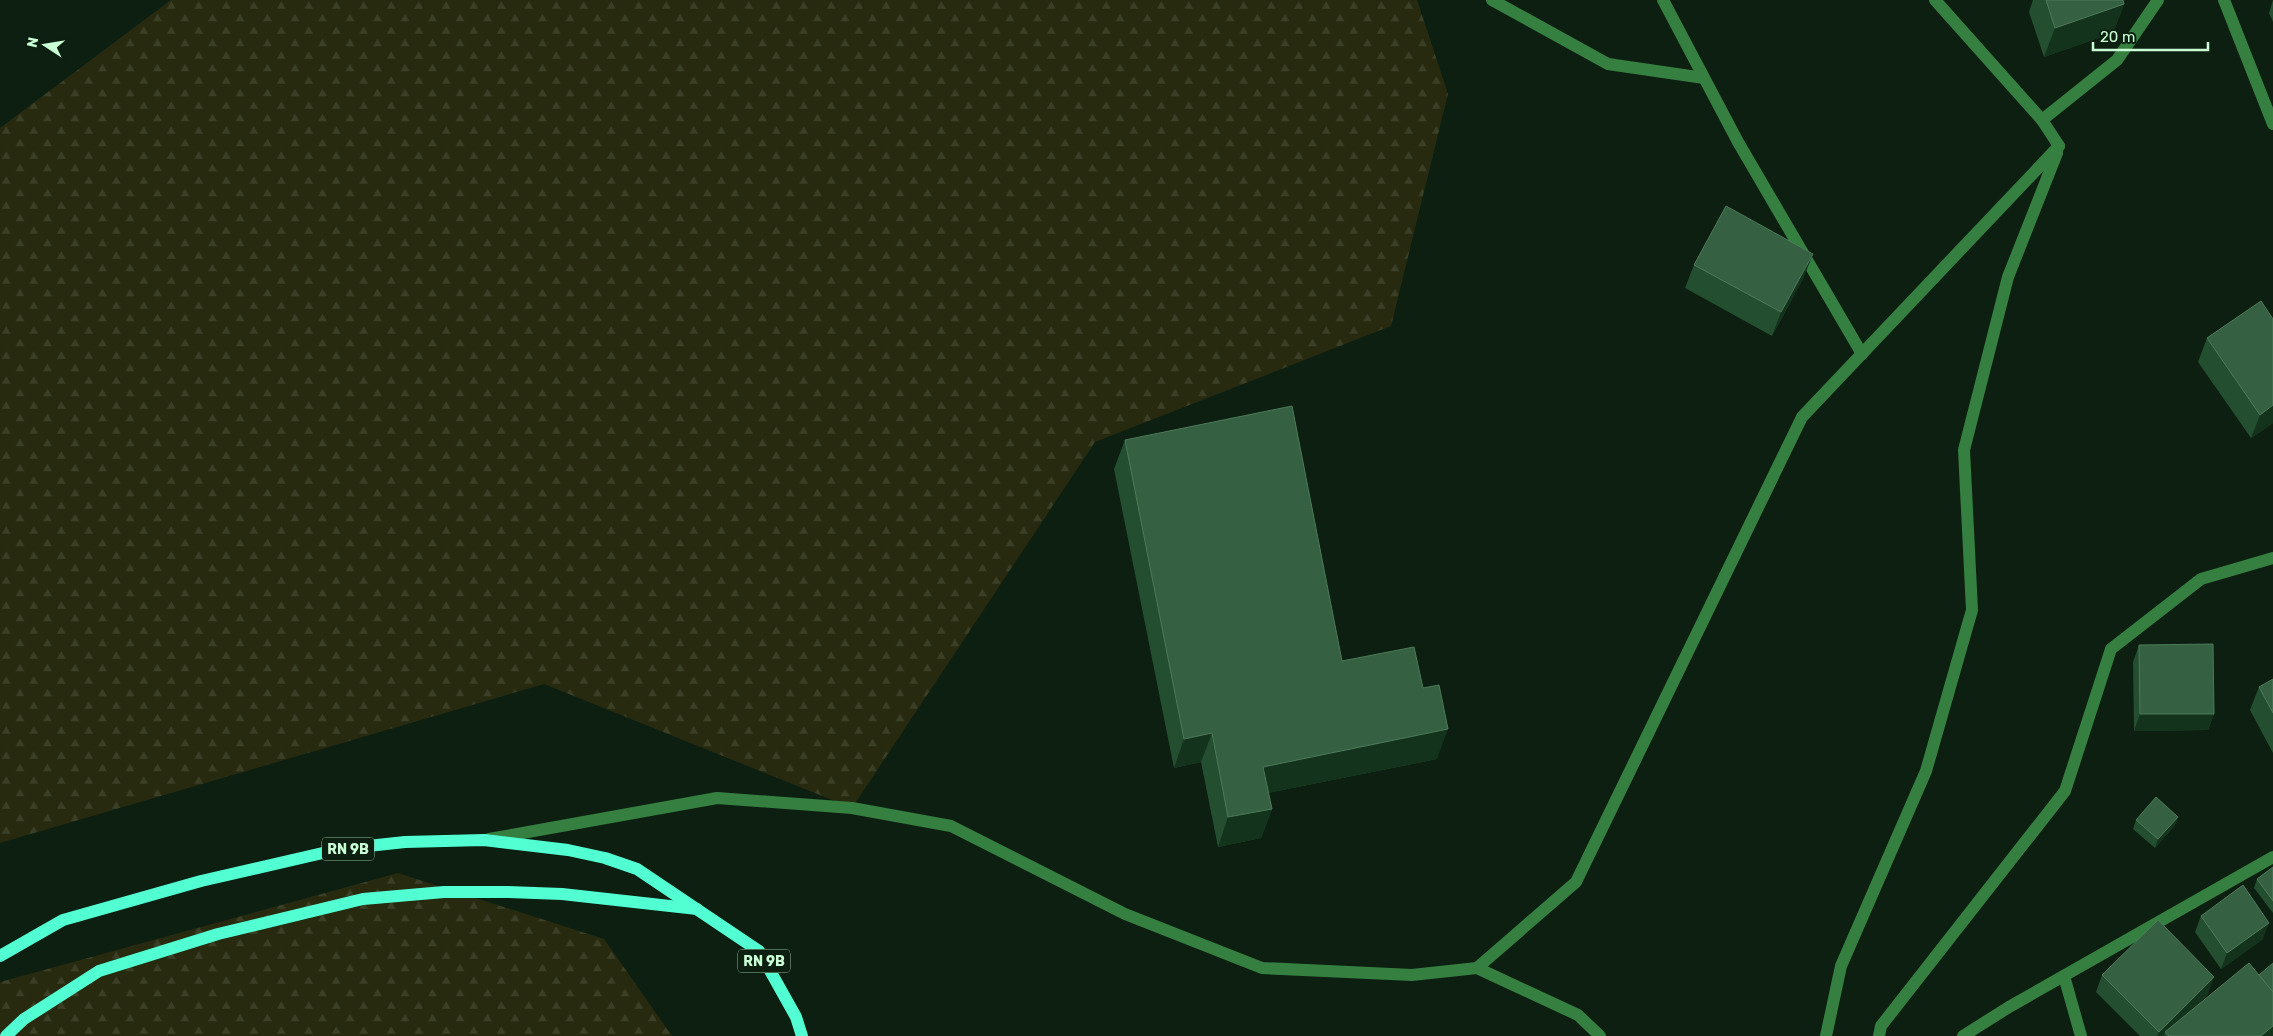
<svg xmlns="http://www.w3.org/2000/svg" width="2273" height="1036" viewBox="0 0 2273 1036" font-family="Rubik,sans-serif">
<defs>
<pattern id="forest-firs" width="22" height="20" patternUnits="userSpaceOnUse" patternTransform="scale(1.25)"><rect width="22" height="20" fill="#272a0f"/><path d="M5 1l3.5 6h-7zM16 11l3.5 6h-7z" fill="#3b3f26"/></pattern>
</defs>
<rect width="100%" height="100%" fill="#0c1f11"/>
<g fill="url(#forest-firs)">
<path d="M171 0H1417L1448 94 1391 326 1095 442 852 808 544 684 0 843V128Z"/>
<path d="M398 873 604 939 672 1036H0V982Z"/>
</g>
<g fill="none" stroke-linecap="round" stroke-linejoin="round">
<g stroke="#358040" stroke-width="12">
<path d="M1492 0 1608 64 1704 78"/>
<path d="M1663 0 1738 142 1862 354"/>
<path d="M1935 0 2042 120 2059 146"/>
<path d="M2224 0 2273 124"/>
<path d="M2042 120 2117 60 2158 0"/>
<path d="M489 839 717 798 852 808 951 826 1125 914 1262 968 1412 975 1477 968 1578 1015 1600 1036"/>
<path d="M1477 968 1576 882 1802 417 2059 146"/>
<path d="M2064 976 2081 1036"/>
<path d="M1826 1036 1841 966 1926 771 1972 610 1964 450 2008 277 2057 153"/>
<path d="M1879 1036 1881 1026 2065 791 2111 649 2201 579 2273 558"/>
<path d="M1963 1036 2009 1007 2273 857"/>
</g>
<g stroke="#51ffd2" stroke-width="12">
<path d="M0 956 63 920 201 881 340 849 405 842 484 840 568 850 605 858 637 869 759 951 796 1017 802 1036"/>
<path d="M6 1036 24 1019 99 971 218 934 363 899 444 892H507L562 894 697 909"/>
</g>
</g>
<g fill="#244e30">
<path d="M2033 0H2123L2124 4 2113 33 2044 57 2029 12Z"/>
<path d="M2273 0V22L2269 13Z"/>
<path d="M1694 265 1804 277 1772 336 1685 288Z"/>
<path d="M2207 338 2273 423 2251 438 2198 362Z"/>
<path d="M1125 440 1342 661 1437 759 1268 793 1272 809 1261 838 1218 847 1201 762 1174 768 1114 469Z"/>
<path d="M2139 645 2214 714 2208 730 2134 731 2133 662Z"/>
<path d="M2273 679V753L2250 710 2259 687Z"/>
<path d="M2178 817 2175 825 2155 848 2133 829 2136 820Z"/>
<path d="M2273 867V913L2254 888 2257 879Z"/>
<path d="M2201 916 2263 939 2221 969 2195 932Z"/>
<path d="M2102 975 2208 994 2190 1012 2259 975 2273 1036H2140L2096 992Z"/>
</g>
<g fill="#13331c">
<path d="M2124 4 2113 33 2044 57 2055 28Z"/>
<path d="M1813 254 1804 277 1772 336 1781 312Z"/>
<path d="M2273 405V423L2251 438 2260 415Z"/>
<path d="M2140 714H2214L2208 730 2134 731Z"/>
<path d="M1448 729 1437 759 1252 796 1263 767Z"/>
<path d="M1212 733 1201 762 1174 768 1184 739Z"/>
<path d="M1272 809 1261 838 1218 847 1228 817Z"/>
<path d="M2178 817 2175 825 2155 848 2158 839Z"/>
<path d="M2269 923 2263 939 2221 969 2227 953Z"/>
<path d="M2214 977 2208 994 2167 1034 2165 1032 2164 1036H2157L2159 1032Z"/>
<path d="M2273 1026V1036H2261Z"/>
</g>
<g fill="#356142" stroke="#4d7a59">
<path d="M2046 0H2123L2124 4 2055 28Z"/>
<path d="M1726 206 1813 254 1781 312 1694 265Z"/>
<path d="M2261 301 2273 319V405L2260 415 2207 338Z"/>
<path d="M1292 406 1342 661 1414 647 1423 688 1439 685 1448 729 1263 767 1272 809 1228 817 1212 733 1184 739 1125 440Z"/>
<path d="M2213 644 2214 714H2140L2139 645Z"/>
<path d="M2273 679V713L2259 687Z"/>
<path d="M2156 797 2178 817 2158 839 2136 820Z"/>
<path d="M2273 867V901L2257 879Z"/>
<path d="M2243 885 2269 923 2227 953 2201 916Z"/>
<path d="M2158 920 2214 977 2159 1032 2102 975Z"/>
<path d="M2249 963 2273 992V1026L2261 1036H2169L2165 1032Z"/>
<path d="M2273 963V992L2259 975Z"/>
</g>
<g text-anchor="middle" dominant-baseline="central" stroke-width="4" stroke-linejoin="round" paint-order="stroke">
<g fill="#0c1f11" stroke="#91bc9b" stroke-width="1">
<rect x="322" y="837.5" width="52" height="23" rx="4"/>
<rect x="738" y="949.5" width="52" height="23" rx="4"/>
</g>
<g font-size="14" font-weight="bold" fill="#caffd6">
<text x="348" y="849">RN 9B</text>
<text x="764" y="961">RN 9B</text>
</g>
</g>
<g transform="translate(45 45) rotate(282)" stroke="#0c1f11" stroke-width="4" paint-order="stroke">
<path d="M0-4L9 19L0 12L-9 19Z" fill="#caffd6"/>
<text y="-8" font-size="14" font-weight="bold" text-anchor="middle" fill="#caffd6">N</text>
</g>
<path d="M2093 42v8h115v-8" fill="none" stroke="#caffd6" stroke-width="2.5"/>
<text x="2100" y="42" font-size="15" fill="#caffd6" stroke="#0c1f11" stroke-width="4" paint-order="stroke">20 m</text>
</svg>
